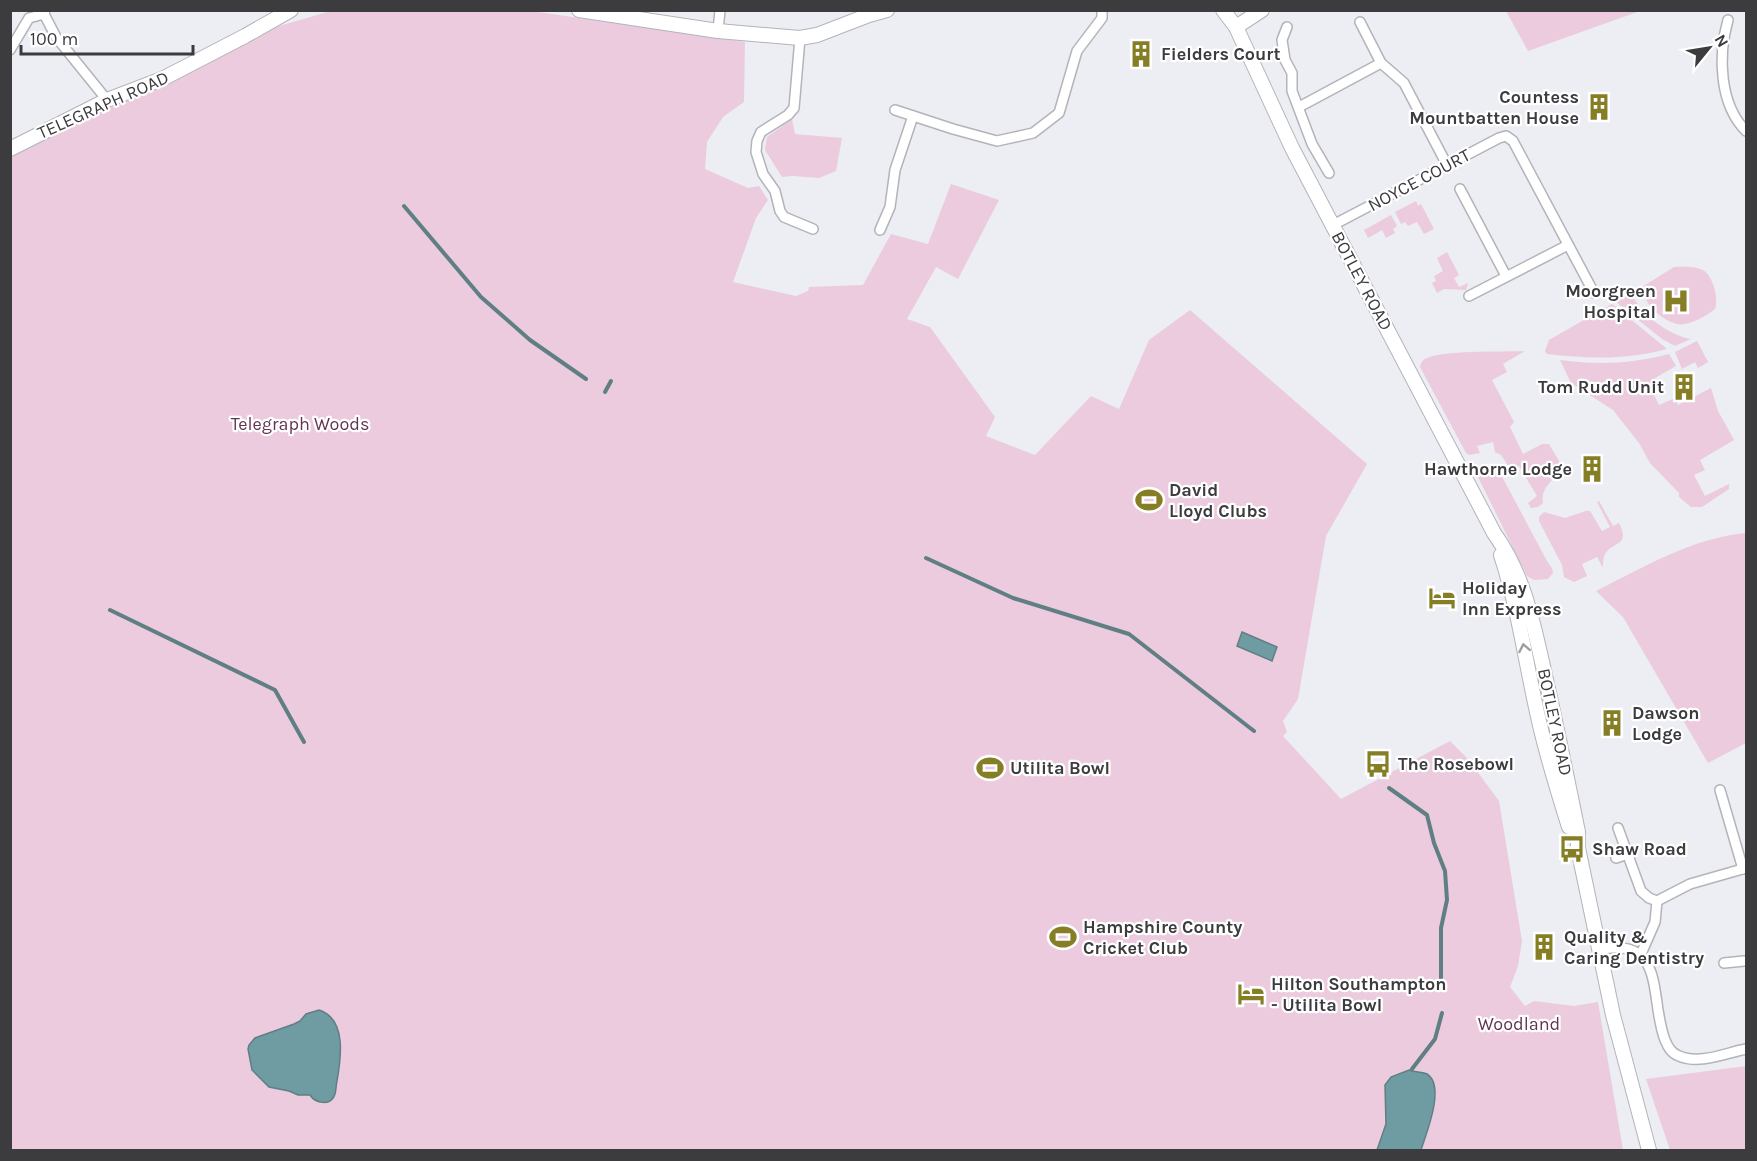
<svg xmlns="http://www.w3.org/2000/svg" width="1757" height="1161" viewBox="0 0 1757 1161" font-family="Karla,sans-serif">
<rect width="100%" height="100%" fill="#eceef4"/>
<g fill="#ebcbdd">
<path d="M334 10 531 11 745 42 744 102 723 117 707 142 705 169 748 188 759 186 768 200 756 218 733 282 796 296 808 291 809 287 863 285 891 234 928 244 951 184 999 200 958 279 936 267 907 319 930 327 995 417 986 436 1035 455 1091 396 1119 409 1149 340 1190 310 1367 464 1326 536 1298 699 1283 721 1287 732 1283 736 1341 799 1450 741 1468 759 1499 801 1522 941 1518 966 1510 987 1525 1006 1534 1001 1574 1006 1598 1002 1623 1150H11V158L34 141 158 87 269 29Z"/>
<path d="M1506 11H1640L1528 51Z"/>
<path d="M792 119 795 134 842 138 836 171 819 178 793 176 782 177 765 150 767 137Z"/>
<path d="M1416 201 1418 206 1421 204 1434 229 1424 234 1417 222 1408 226 1405 222 1401 224 1395 212Z"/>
<path d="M1391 215 1397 226 1393 229 1395 233 1386 238 1382 230 1368 238 1364 230Z"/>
<path d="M1447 252 1459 275 1454 278 1459 287 1468 283 1466 290 1444 289 1437 293 1432 283 1436 281 1434 276 1443 271 1437 258Z"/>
<path d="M1674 267C1683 266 1695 266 1703 270 1713 275 1719 300 1715 309 1708 315 1695 322 1685 324 1669 328 1641 303 1642 287Z"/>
<path d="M1630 293C1644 315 1665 334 1691 339L1675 346 1662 339 1616 302Z"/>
<path d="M1612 304 1667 349C1626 360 1589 359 1547 354L1545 351 1549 340Z"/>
<path d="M1697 341 1708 362 1698 368 1695 362 1682 369 1675 352Z"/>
<path d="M1525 351 1503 364 1507 372 1492 380 1514 422 1510 427 1523 454 1542 444H1549L1562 466C1556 480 1540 486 1543 503L1538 507 1531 508 1528 503 1537 496 1519 466 1511 470 1501 455 1495 452 1493 442 1477 446 1480 453 1469 455 1466 453 1420 367C1421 363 1421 362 1425 359 1440 350 1504 352 1525 351Z"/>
<path d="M1669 354 1676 366 1655 378 1658 385 1651 389 1659 405 1675 398 1678 405 1711 388 1718 411 1734 440 1700 460 1705 470 1694 475 1705 496 1729 484V489L1702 507H1691L1679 497V493L1650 463 1639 443 1613 410 1571 383 1560 360C1599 365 1630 364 1669 354Z"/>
<path d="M1493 465 1499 471 1547 561 1552 568 1553 573 1548 579 1534 580 1527 576 1475 471Z"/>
<path d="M1599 501 1613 526 1619 523C1634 553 1601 536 1603 568L1597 557 1582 564 1587 576 1574 582 1564 577 1562 565 1539 521V517L1544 512 1565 518 1586 511H1590L1602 531 1610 527 1597 502Z"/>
<path d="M1746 533V743L1708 763 1623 617 1596 591C1644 567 1692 538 1746 533Z"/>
<path d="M1746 1066V1150H1670L1646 1079Z"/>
</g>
<g fill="#6f9ca2" stroke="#607f84" stroke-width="1.5">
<path d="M1242 632 1277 647 1272 661 1237 646Z"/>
<path d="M319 1010C347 1019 341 1058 337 1081 336 1085 336 1091 335 1094 331 1107 315 1103 310 1095H298L289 1091 269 1087 252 1070 248 1049 249 1045 255 1038 294 1024 300 1021 306 1014Z"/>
<path d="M1409 1070C1414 1072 1423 1072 1427 1074 1446 1086 1426 1134 1421 1150H1377L1386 1124 1385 1085 1391 1077Z"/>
</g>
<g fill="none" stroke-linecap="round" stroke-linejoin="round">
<g stroke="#607f84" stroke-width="4">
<path d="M404 206 481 297 530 340 586 379"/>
<path d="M605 392 611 381"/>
<path d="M926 558 1013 598 1129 634 1254 731"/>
<path d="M110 610 275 690 304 742"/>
<path d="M1389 788 1427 815 1434 843 1445 871 1447 900 1441 928V983"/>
<path d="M1412 1069 1435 1039 1442 1013"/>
</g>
<defs>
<g id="street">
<path d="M45 10 44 14 56 37 107 100"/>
<path d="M1728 20C1718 55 1719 104 1746 131"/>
<path d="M1360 22 1381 63 1404 83 1447 165"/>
<path d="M1287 27 1282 40 1285 60 1292 73V91L1312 144 1329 173"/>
<path d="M718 31 720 10"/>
<path d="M800 38 794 108 788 115 761 132 757 141 756 152 763 174 775 191 780 211 784 217 813 229"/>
<path d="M10 50 29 18 44 14"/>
<path d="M1299 107 1381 63"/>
<path d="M895 110 953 129 997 141 1033 133 1059 113 1077 51 1102 18V10"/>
<path d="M1460 189 1506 276"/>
<path d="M1333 225 1499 138 1506 136 1513 141 1594 293"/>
<path d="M880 230 890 207 895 170 913 116"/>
<path d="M1469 296 1568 245"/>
<path d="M1720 790 1743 869"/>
<path d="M1618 828 1641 891 1649 898 1657 901"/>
<path d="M1616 858 1628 854"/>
<path d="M1657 901 1690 884 1746 868"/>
<path d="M1599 950C1667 935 1649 999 1665 1040 1668 1047 1671 1053 1679 1056 1700 1065 1725 1053 1746 1049"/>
<path d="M1641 954 1655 922 1657 901"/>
<path d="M1724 963 1744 961"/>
</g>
<g id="secondary">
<path d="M579 10 718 31 800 38 817 35 869 15 887 10"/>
<path d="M1223 10 1236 27 1292 148 1494 533C1526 577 1535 632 1547 684 1558 733 1568 783 1578 832V848L1613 1015 1649 1150"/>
<path d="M1236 27 1262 10"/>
<path d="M10 149 107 100 162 79 245 36 291 10"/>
<path d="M1501 555C1519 610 1526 665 1539 721 1547 757 1558 792 1569 827"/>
</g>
</defs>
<use href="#street" stroke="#b2b4ba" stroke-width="12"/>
<use href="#secondary" stroke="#b2b4ba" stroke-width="16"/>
<use href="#street" stroke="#fff" stroke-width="9"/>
<use href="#secondary" stroke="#fff" stroke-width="14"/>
</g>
<defs><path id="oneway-chevron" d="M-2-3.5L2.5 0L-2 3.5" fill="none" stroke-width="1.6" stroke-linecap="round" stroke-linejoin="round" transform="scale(1.5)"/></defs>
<use stroke="#9e9e9f" href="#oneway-chevron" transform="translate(1524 648) rotate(-101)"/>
<defs>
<symbol id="building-bare" viewBox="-9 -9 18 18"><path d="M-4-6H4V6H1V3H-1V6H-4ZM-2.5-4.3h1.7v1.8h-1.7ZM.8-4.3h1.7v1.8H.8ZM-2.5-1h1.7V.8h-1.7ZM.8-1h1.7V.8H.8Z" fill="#867e25" stroke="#fff" stroke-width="2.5" paint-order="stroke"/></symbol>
<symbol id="hospital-bare" viewBox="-9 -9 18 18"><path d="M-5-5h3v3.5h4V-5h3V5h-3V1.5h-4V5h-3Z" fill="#867e25" stroke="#fff" stroke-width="2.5" paint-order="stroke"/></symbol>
<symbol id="stadium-bare" viewBox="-9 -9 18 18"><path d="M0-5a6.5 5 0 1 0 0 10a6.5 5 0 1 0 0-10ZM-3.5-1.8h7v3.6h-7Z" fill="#867e25" stroke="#fff" stroke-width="2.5" paint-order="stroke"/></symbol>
<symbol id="hotel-bare" viewBox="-9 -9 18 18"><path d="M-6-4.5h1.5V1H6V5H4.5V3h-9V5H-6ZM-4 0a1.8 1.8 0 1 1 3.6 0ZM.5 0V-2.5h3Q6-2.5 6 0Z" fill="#867e25" stroke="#fff" stroke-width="2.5" paint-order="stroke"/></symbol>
<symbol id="bus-bare" viewBox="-9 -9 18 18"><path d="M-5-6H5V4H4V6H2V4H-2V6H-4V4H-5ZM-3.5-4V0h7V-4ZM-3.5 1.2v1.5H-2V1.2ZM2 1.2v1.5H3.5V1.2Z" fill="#867e25" stroke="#fff" stroke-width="2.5" paint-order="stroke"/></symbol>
</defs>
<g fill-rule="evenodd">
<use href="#building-bare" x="1122" y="35" width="38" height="38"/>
<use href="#building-bare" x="1580" y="88" width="38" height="38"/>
<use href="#hospital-bare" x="1657" y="282" width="38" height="38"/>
<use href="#building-bare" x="1665" y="368" width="38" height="38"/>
<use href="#building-bare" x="1573" y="450" width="38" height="38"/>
<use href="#stadium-bare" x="1130" y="481" width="38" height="38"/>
<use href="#hotel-bare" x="1423" y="579" width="38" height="38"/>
<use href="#building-bare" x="1593" y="704" width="38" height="38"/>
<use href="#bus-bare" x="1359" y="745" width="38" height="38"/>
<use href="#stadium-bare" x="971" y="749" width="38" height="38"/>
<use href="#bus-bare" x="1553" y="830" width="38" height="38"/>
<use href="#stadium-bare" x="1044" y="918" width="38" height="38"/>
<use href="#building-bare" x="1525" y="928" width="38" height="38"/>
<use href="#hotel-bare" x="1232" y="975" width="38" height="38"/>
</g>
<g text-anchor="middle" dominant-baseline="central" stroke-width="4.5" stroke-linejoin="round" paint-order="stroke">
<g font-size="18" font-weight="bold" fill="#3c3c3f" stroke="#fff" text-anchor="start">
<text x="1161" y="54">Fielders Court</text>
<text x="1579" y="97" text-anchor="end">Countess<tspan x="1579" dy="21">Mountbatten House</tspan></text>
<text x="1656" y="291" text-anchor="end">Moorgreen<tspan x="1656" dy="21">Hospital</tspan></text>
<text x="1664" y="387" text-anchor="end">Tom Rudd Unit</text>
<text x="1572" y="469" text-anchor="end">Hawthorne Lodge</text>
<text x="1169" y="490">David<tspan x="1169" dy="21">Lloyd Clubs</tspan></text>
<text x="1462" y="588">Holiday<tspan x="1462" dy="21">Inn Express</tspan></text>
<text x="1632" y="713">Dawson<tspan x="1632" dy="21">Lodge</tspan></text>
<text x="1398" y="764">The Rosebowl</text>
<text x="1010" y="768">Utilita Bowl</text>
<text x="1592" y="849">Shaw Road</text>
<text x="1083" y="927">Hampshire County<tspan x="1083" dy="21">Cricket Club</tspan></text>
<text x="1564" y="937">Quality &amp;<tspan x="1564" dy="21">Caring Dentistry</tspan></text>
<text x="1271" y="984">Hilton Southampton<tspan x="1271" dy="21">- Utilita Bowl</tspan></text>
</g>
<g font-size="18" fill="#3c3c3f" stroke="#fff">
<text transform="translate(103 105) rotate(-24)">TELEGRAPH ROAD</text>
<text transform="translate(1419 180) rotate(-28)">NOYCE COURT</text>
<text transform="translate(1362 281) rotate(62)">BOTLEY ROAD</text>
<text transform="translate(1555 722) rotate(78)">BOTLEY ROAD</text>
</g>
<g font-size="18" fill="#633452" stroke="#fff">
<text x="300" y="424">Telegraph Woods</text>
<text x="1519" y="1024">Woodland</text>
</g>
</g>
<rect width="1757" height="1161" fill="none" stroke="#3c3c3f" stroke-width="24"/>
<g transform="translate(1709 48) rotate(60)" stroke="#ffffff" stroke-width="4.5" paint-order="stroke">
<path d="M0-4.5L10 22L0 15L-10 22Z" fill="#3c3c3f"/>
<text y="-9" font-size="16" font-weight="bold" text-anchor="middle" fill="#3c3c3f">N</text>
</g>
<path d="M21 45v9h172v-9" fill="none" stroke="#3c3c3f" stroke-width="3"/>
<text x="30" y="45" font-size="18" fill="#3c3c3f" stroke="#ffffff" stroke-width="4.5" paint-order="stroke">100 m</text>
</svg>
